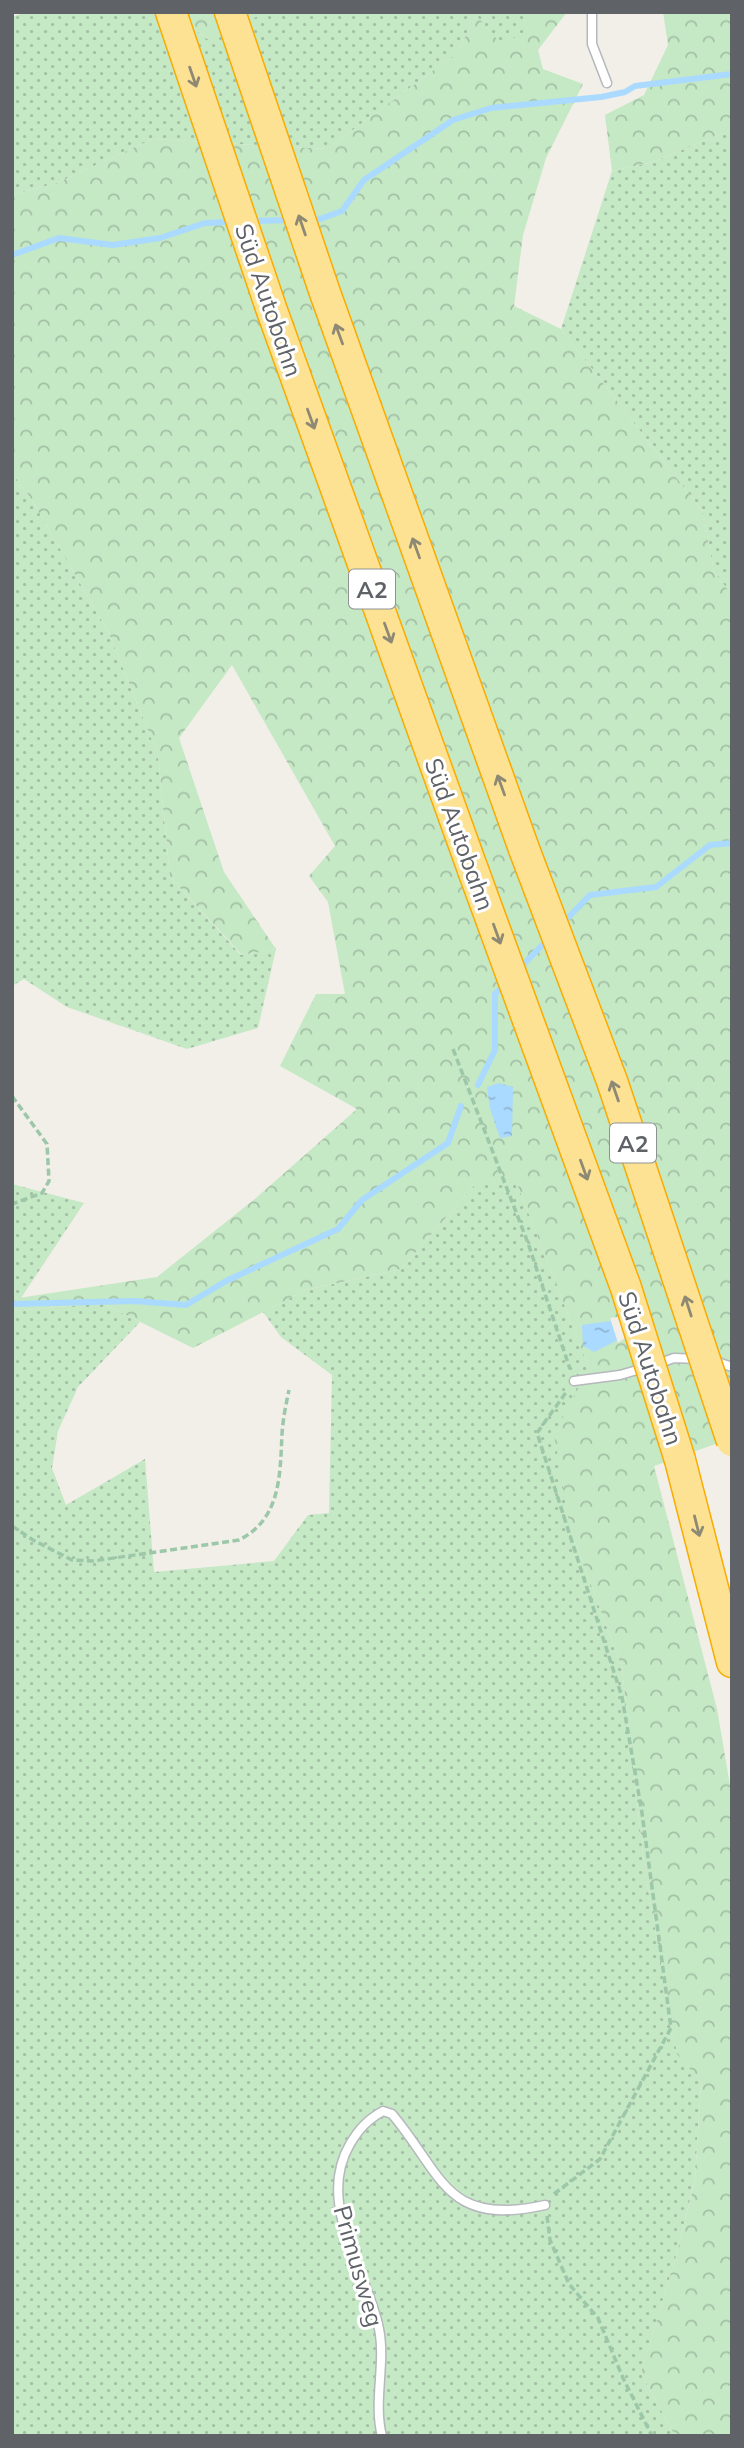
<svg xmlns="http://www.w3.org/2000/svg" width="744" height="2448" viewBox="0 0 744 2448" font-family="Mulish,sans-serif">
<defs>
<pattern id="grass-dots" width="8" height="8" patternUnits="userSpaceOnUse" patternTransform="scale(1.75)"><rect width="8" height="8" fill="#c5e8c5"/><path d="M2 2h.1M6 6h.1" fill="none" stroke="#a3c0a4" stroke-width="1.8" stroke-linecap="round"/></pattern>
<pattern id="forest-crowns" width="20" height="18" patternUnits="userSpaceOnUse" patternTransform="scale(1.75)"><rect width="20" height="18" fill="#c5e8c5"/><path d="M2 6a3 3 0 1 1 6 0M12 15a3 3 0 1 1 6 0" fill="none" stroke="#a3c0a4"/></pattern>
<pattern id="water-ripples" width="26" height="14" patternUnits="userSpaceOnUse" patternTransform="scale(1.75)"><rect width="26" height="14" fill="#aadaff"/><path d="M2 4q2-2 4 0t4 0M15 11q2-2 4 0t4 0" fill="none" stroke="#8eb4d2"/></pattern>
</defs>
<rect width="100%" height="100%" fill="#f1efe8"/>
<g fill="url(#grass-dots)">
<path d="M26 12H175L207 39 264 12H529L527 32 501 45 476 15 457 53 327 149 153 139 57 183 12 195V17Z"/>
<path d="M732 129V595L714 572 703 512 561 329 612 171 653 162Z"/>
<path d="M12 473 30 497 109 633 158 755 170 877 241 955 276 949 258 1028 187 1049 67 1007 24 979 12 986Z"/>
<path d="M478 1181H516L589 1368 576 1395 570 1528 622 1668 645 1872 677 2053 701 2082 695 2179 677 2253 641 2373 675 2436H12V1311L102 1303 140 1322 78 1387 58 1431 52 1468 66 1505 145 1459 154 1572 274 1561 308 1515 329 1513 332 1375 281 1337 263 1312 306 1290 401 1269Z"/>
<path d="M12 1184 84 1203 21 1298 12 1299Z"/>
</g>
<g fill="url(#forest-crowns)">
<path d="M175 12H264L265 13 207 39Z"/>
<path d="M529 12H567L538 50 543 69 583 84 546 158 523 235 514 306 561 329 703 512 714 572 732 595V1438L654 1466 717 1709 732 1797V2436H675L641 2373 677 2253 695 2180 701 2082 677 2054 645 1872 622 1668 570 1528 554 1434 589 1368 516 1181H478L401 1269 306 1290 193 1348 102 1303 12 1311V1299L157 1277 256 1198 357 1109 280 1066 316 994H345L328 902 309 876 335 846 232 665 179 738 224 872 276 949 242 955 170 877 158 755 109 633 30 497 12 473V195L57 183 153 139 327 149 457 53 476 15 501 44 526 32Z"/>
<path d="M663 12H732V129L653 162 612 171 605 115 644 95 668 45Z"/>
</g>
<g fill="url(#water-ripples)">
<path d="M499 1083 513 1087 512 1136 500 1138 490 1109 487 1087Z"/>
<path d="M617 1320 622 1338 594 1352 583 1346 582 1325Z"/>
</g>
<path fill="#f1efe8" d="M618 1317 620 1319 625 1338 618 1343 610 1318Z"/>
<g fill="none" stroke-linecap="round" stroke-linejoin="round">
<g stroke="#aadaff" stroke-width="6">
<path d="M309 219H320L342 211 364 180 453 120 491 108 601 97 625 92 635 86 732 74"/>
<path d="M249 221 291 220"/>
<path d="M12 255 59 238 113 245 160 238 205 223 231 222"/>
<path d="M562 924 590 895 656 887 710 845 732 843"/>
<path d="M518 970 550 937"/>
<path d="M478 1085 495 1050V994L506 983"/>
<path d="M12 1304 135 1301 186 1305 226 1281 338 1229 362 1200 448 1143 461 1106"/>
</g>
<defs>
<g id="service">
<path d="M592 12V44L607 83"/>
<path d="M712 1360 732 1367"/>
<path d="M657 1364 674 1358 699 1359"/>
<path d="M574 1381 620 1375 644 1368"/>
<path d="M382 2436C373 2402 386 2363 379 2329 367 2269 315 2204 350 2144 359 2129 367 2120 383 2111L392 2114C444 2176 445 2227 545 2205"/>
</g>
<g id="motorway">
<path d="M171 12 271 308 473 870"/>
<path d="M230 12 324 290 524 849"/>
<path d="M680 1460 732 1662"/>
</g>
</defs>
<use href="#service" stroke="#b5b8bc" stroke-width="11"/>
<use href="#motorway" stroke="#f9ab00" stroke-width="33"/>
<g stroke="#9cc7a9" stroke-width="3.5" stroke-dasharray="7 3.5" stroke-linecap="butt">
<path d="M453 1049 528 1243 570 1369"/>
<path d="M12 1096 47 1144 49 1181 42 1193 12 1204"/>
<path d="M12 1526 33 1540 72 1560 93 1561 239 1540C281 1519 280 1475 282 1434 283 1419 286 1404 289 1390"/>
<path d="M554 2194 600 2159 671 2028 642 1813 622 1697 537 1433 567 1391"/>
<path d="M547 2216 550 2240 569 2284 598 2318 623 2378 652 2436"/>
</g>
<use href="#service" stroke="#fff" stroke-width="8"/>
<use href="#motorway" stroke="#fde293" stroke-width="30"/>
<defs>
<g id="motorway-bridge">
<path d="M524 849 612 1081 732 1441"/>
<path d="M473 870 626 1288 680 1460"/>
</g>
</defs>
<use href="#motorway-bridge" stroke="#f9ab00" stroke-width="33" stroke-linecap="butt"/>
<use href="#motorway-bridge" stroke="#fde293" stroke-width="30"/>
</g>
<defs><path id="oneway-shaft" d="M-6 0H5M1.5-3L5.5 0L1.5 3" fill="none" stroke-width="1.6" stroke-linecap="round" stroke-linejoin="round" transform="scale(1.75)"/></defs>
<g stroke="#8e8975">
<use href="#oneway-shaft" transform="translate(193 77) rotate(71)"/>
<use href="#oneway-shaft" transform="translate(302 225) rotate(-109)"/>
<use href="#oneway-shaft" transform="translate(339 334) rotate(-110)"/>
<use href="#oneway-shaft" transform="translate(311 419) rotate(70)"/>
<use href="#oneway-shaft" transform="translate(416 548) rotate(-110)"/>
<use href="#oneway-shaft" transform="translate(388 633) rotate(70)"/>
<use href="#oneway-shaft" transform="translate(501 785) rotate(-110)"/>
<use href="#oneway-shaft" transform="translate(497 934) rotate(70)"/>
<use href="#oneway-shaft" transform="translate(615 1091) rotate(-109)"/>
<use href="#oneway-shaft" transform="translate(584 1170) rotate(70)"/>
<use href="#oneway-shaft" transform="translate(688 1306) rotate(-108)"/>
<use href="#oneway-shaft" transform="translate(697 1526) rotate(76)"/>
</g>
<g text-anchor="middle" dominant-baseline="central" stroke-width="6" stroke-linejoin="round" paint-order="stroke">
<g fill="#fff" stroke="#8f9295" stroke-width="2">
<rect x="349" y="569.5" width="46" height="39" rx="5"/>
<rect x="610" y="1123.5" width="46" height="39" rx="5"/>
</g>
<g font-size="23" font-weight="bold" fill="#5f6368">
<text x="372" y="589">A2</text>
<text x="633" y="1143">A2</text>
</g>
<g font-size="24" fill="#5f6368" stroke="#fff">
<text transform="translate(269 300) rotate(71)">Süd Autobahn</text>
<text transform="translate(460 834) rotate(70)">Süd Autobahn</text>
<text transform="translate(651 1368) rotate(72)">Süd Autobahn</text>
<text transform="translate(359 2266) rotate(74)">Primusweg</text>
</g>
</g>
<rect width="744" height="2448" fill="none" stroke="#5f6368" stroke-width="28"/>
</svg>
